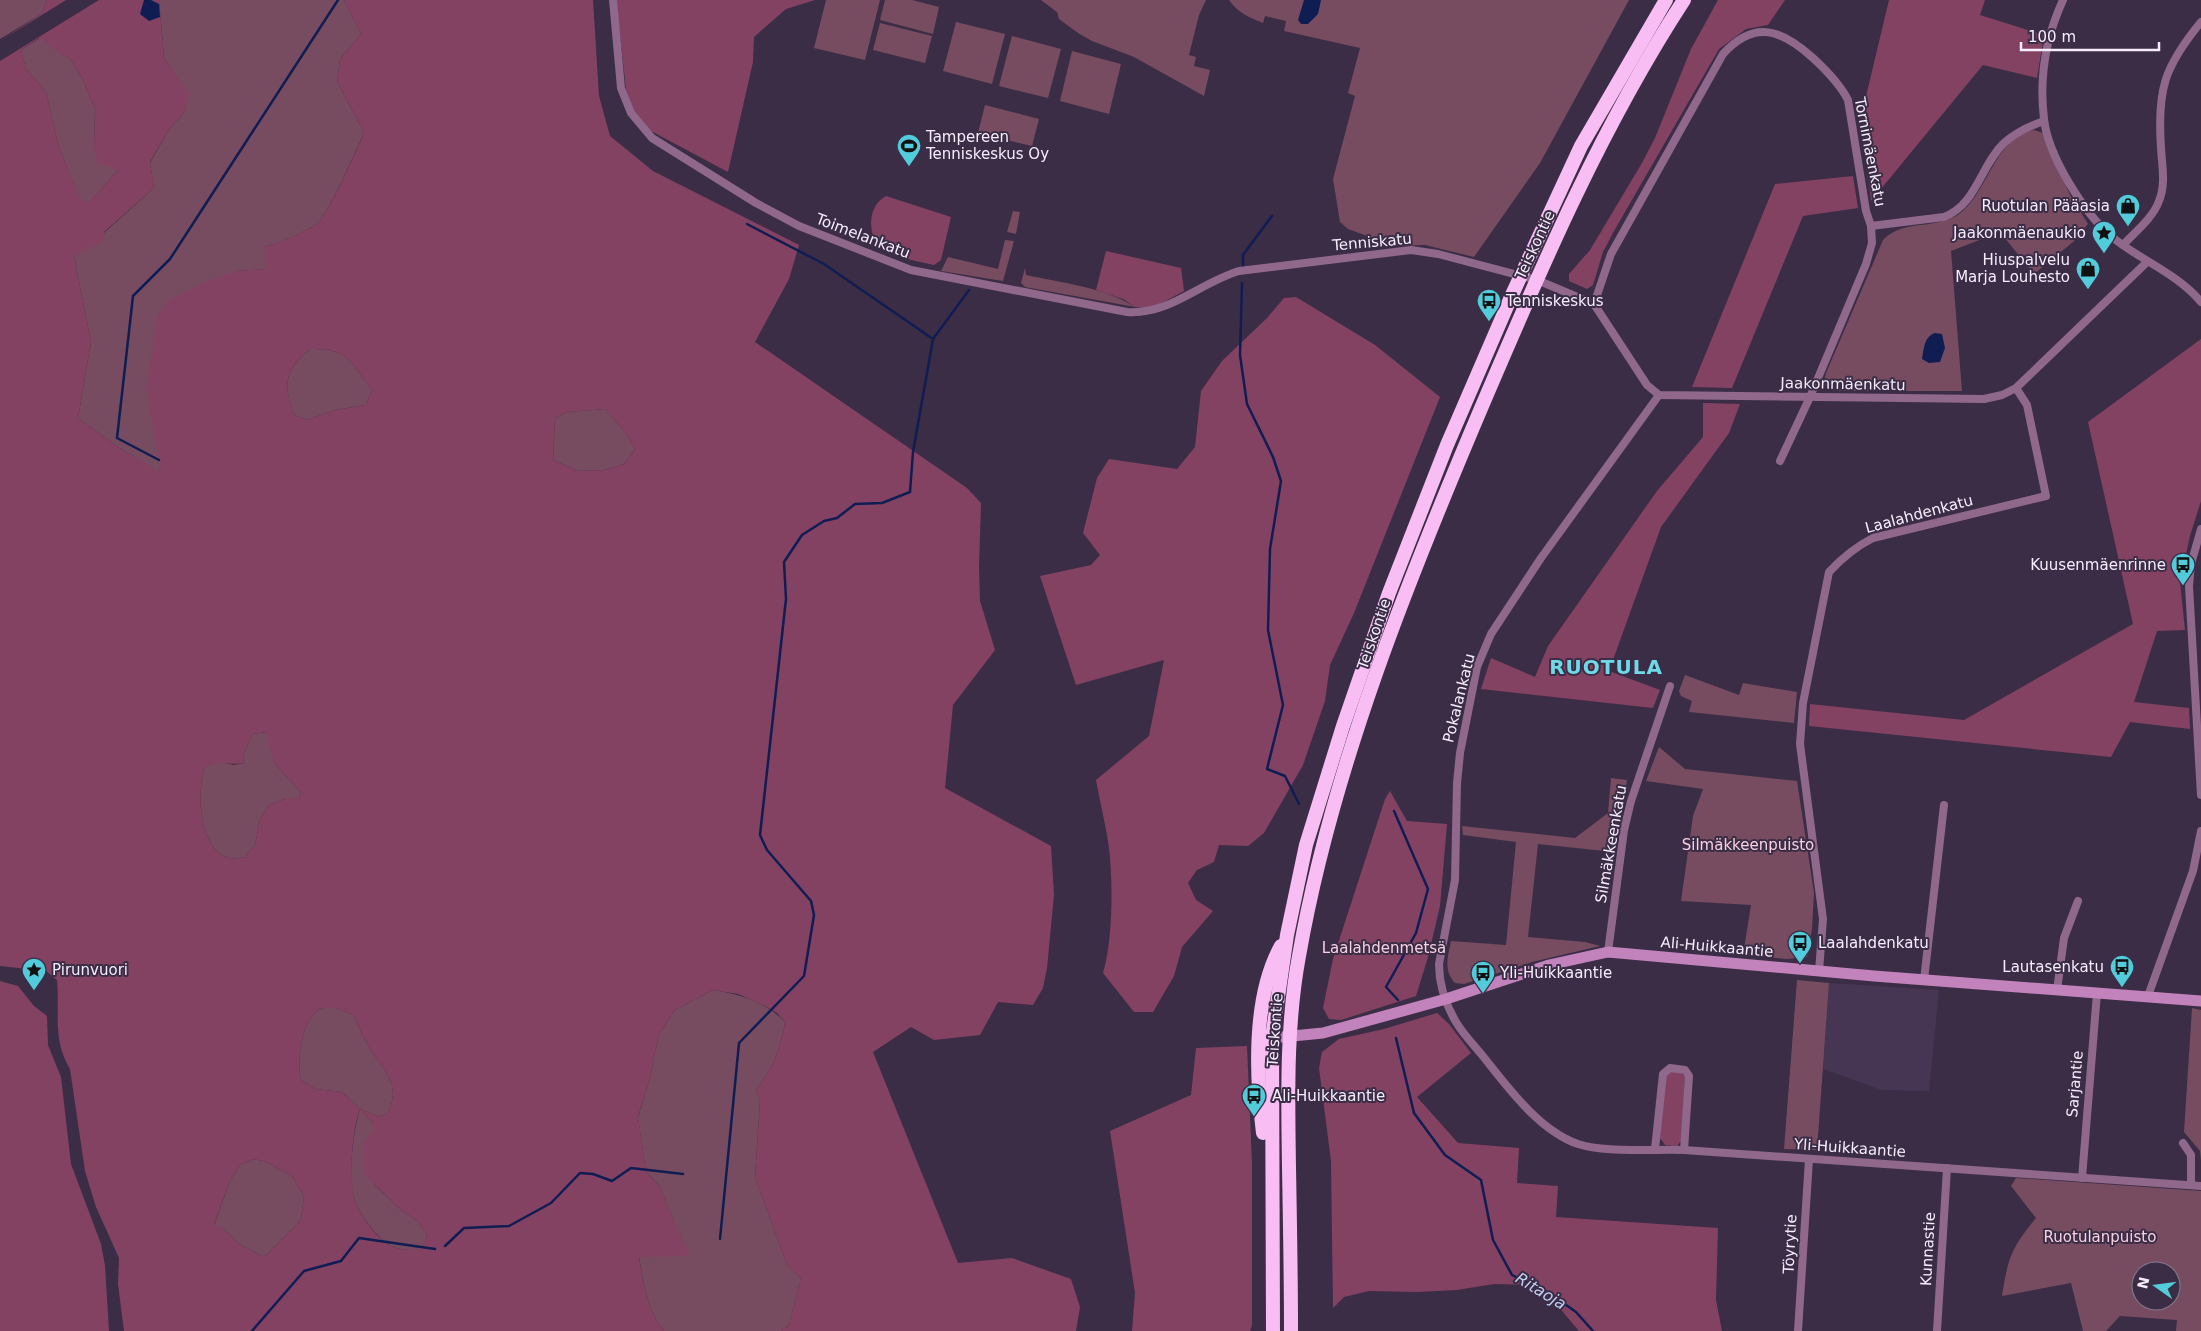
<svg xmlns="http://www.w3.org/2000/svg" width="2201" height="1331" viewBox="0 0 2201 1331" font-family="'DejaVu Sans',sans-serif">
<rect width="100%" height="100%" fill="#3b2d46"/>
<path fill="#463553" d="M1829 983 1939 990 1929 1091 1882 1090 1823 1069Z"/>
<g fill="#774c60" fill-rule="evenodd">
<path d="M0 0H47L41 14 0 39Z"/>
<path d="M159 0H344L361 34 340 59 337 81 364 133C358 147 327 216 318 223 302 234 283 241 265 247L266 269 236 271 159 460V472L118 447 78 418 91 342 74 256 86 249 154 188 150 163 169 129 185 112 188 93 164 58Z"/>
<path d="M826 0H880L865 60 814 48Z"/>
<path d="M885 0H912L939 7 933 34 880 20Z"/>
<path d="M1041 0H1206L1199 15 1189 55 1196 57 1194 66 1210 70 1204 96 1134 57 1092 41 1078 33 1059 19 1057 12Z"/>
<path d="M1229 0H1629L1540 163 1474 257 1425 245 1395 246 1348 229 1340 222 1333 179 1355 96 1348 93 1360 48 1284 31 1286 21 1265 16 1263 23C1250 18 1237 12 1229 0Z"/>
<path d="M956 22 1005 34 992 84 943 71Z"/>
<path d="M880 23 932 36 925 63 873 50Z"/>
<path d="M1012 36 1061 49 1048 98 999 86Z"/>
<path d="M40 38 71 60 82 78 95 109 94 145 118 170 89 203 80 200 58 144 46 92 26 69 21 50Z"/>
<path d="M1072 51 1121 64 1109 114 1060 101Z"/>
<path d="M985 105 1039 119 1032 146 978 133Z"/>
<path d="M2034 130 2043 133 2070 195 2088 224 2073 242 2034 274 2000 232 1951 251 1962 391H1839L1826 388 1824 381 1826 373 1883 240C1905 217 1941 232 1964 210 1988 188 1998 135 2034 130Z"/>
<path d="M1013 211 1020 212 1016 234 1007 232Z"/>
<path d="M1005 240 1014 241 1003 281 941 271 948 257 998 269Z"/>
<path d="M1025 268 1026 275C1062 283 1104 287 1135 307L1025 287 1021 283Z"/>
<path d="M311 349C349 348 351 363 372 390L366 405 335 410 307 420 294 415C283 385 284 369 311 349Z"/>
<path d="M605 409 625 432 635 449 624 464 605 470 578 471 553 460 555 418 567 412Z"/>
<path d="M1685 675 1739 695 1743 683 1797 692 1794 723 1689 712 1692 701 1681 696 1679 691Z"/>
<path d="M267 732 275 764 301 792 299 798H287L269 805 260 819 255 845 245 857C240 858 234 859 229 858 199 850 196 792 205 767L219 761 233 765 245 763 243 755 253 734Z"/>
<path d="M1659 747 1685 769 1797 781 1814 893 1812 929 1807 957 1787 959 1743 955 1751 905 1681 901 1693 816 1703 789 1646 781Z"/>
<path d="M1611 778 1627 780 1614 852 1538 844 1528 937 1585 942 1600 946 1532 962 1464 984 1455 983C1443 970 1448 956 1451 941L1506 945 1516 842 1463 835 1462 826 1575 838 1608 813Z"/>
<path d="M1797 980 1829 983 1817 1150 1784 1149Z"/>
<path d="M713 990C740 994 766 1002 785 1022 780 1051 774 1066 756 1090L760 1101 755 1177 787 1265 801 1278 789 1325 781 1331H664C647 1311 643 1282 639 1256L688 1255 659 1185 646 1172 638 1118 650 1077 659 1034 675 1010Z"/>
<path d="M323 1008H335L354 1015C359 1027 364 1040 371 1050 386 1074 401 1084 388 1113L379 1117 359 1108 342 1092 316 1089 301 1080C296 1061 302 1015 323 1008Z"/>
<path d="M2192 1008 2201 1010V1161L2200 1151 2184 1132Z"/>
<path d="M360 1109 371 1121 375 1130V1185L401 1210 418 1221 427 1236 421 1250C412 1250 398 1250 391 1246 377 1238 357 1212 354 1197 348 1173 353 1132 360 1109Z"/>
<path d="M253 1159 264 1161 292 1176 304 1196 301 1220 264 1257 239 1244 223 1228 214 1226 230 1181 240 1165Z"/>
<path d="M2016 1178 2201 1191V1331H2176L2177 1320 2120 1316 2106 1331H2083L2071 1283 2002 1296C2008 1258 2011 1248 2036 1218L2011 1186ZM2141 1271H2171V1301H2141Z"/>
</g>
<g fill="#844263" fill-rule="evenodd">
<path d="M47 0H66L0 41 41 14Z"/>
<path d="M99 0H159L164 58 189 93 185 112 169 129 150 162 154 188 104 232 103 242 74 256 91 342 78 418 118 447 159 471V460L146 387 158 316 167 302 205 282 236 271 265 269V247C282 241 302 234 318 223 327 216 358 148 364 133L337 81 340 59 361 34 344 0H593L599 96 610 136 653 171 799 245 789 279 755 342 967 488 981 503 979 567 980 601 995 650 953 705 945 788 1051 846 1054 895 1047 968 1043 988 1033 1005 998 1002 980 1035 934 1040 911 1027 873 1052 958 1263 1012 1258 1071 1279 1080 1307 1076 1331H781L789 1325 801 1278 787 1265 755 1177 760 1101 756 1090C774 1066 780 1051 785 1022L777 1013 765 1006 738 994 713 990 675 1010 659 1034 650 1077 638 1117 646 1172 659 1185 689 1256 639 1257C643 1282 647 1311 664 1331H124L118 1284 119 1258 96 1207 85 1171 70 1069C52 1039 60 1013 57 980L46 971 0 966V61ZM39 38 71 60 82 78 95 109 94 145 97 163 118 170 89 203 80 199 58 144 46 92 26 69 21 50ZM311 349C349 348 351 363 372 390L366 405 335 410 307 420 294 415C283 384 284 369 311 349ZM605 409 625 432 635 449 624 464 605 470 578 471 553 460 555 418 567 412ZM266 732 275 764 301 792 299 798H287L269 805 260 819 255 845 245 857C240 858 234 859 229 858 199 850 196 792 205 767 224 759 226 766 245 763L243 755 253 734ZM323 1008H335L354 1015C359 1027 364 1040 371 1050 386 1074 401 1084 388 1113L379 1117 359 1108 342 1092 316 1089 301 1080C296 1061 302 1015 323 1008ZM360 1109 371 1121 374 1130 364 1142V1174L401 1210 418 1221 427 1236 421 1249C412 1250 398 1250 391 1246 377 1239 357 1212 354 1197 349 1175 352 1130 360 1109ZM253 1159 264 1161 292 1176 304 1196 301 1220 264 1257 239 1244 223 1228 214 1225 230 1181 240 1165Z"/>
<path d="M616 0H815L786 9 754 37 753 62 728 172 651 131 634 112 626 89Z"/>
<path d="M1718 0H1785L1768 25 1746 29 1719 49 1614 231 1603 252 1593 285 1587 289 1569 281V274L1590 250 1642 163 1655 138 1691 49Z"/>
<path d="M1889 0H1985L1980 15 2044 35 2037 78 1983 65 1871 201 1862 113Z"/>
<path d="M1853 176 1858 208 1803 216 1732 388 1692 387 1775 184Z"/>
<path d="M886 196 951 217 941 260 934 265 911 260 877 246C868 229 868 206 886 196Z"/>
<path d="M1106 251 1181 268 1184 291 1160 304 1146 308 1135 307 1123 299 1096 290Z"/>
<path d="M1296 297 1375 345 1440 397 1354 613 1330 665 1325 701 1303 765 1264 833 1248 846 1219 845 1214 862 1197 870 1188 883 1196 900 1213 911 1182 947 1174 976 1153 1012H1134L1103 973C1113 940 1113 882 1109 848 1106 825 1100 803 1096 780L1149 736 1164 660 1076 685 1040 576 1091 565 1100 555 1083 533 1097 478 1109 459 1177 469 1195 447 1201 391 1222 361 1267 318 1284 298Z"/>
<path d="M2201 339V501L2190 536 2180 582 2185 630 2157 631 2134 702 2189 708 2190 729 2130 722 2111 757 1809 726 1810 704 1964 720 2133 624 2088 422Z"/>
<path d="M1703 403 1740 404 1729 433 1661 527 1609 671 1660 690 1653 708 1481 689 1491 658 1535 677 1548 646 1657 491 1703 437Z"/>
<path d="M1390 791 1407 821 1447 824 1440 906 1428 957 1416 996 1341 1020 1329 1019 1323 1008 1333 959 1385 799Z"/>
<path d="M0 981 18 986 34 1006 47 1016 48 1045 61 1077 71 1164 101 1244 105 1266 109 1331H0Z"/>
<path d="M1437 1013 1449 1024 1471 1053 1417 1097 1458 1143 1519 1148 1517 1183 1558 1186 1556 1217 1718 1228 1716 1300 1722 1331H1579L1540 1285 1494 1284 1457 1290 1417 1292 1369 1291 1344 1297 1333 1308 1331 1161 1319 1068 1322 1052 1339 1039 1384 1029Z"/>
<path d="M1247 1046 1252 1164V1325L1250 1331H1132L1135 1293 1110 1131 1191 1095 1196 1048Z"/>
<path d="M1670 1071H1679L1685 1077 1682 1140 1677 1146 1665 1145 1660 1138 1666 1076Z"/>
</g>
<g fill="#101d53">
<path d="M144 0H151L159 4 160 17 149 21 140 14Z"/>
<path d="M1304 0H1321L1318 14 1308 24H1301L1298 20Z"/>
<path d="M1935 333 1942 334 1945 348 1940 362 1929 363 1922 359C1924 348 1924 337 1935 333Z"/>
</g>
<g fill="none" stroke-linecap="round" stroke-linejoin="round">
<g stroke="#101d53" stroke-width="2.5">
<path d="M747 224 824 264 933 339"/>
<path d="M1243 266V255L1272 216"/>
<path d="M1242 283 1240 355 1247 404 1273 457 1281 481 1270 549 1268 630 1283 705 1267 769 1285 776 1299 804"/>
<path d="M159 460 117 438 133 296 170 259 338 0"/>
<path d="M1394 811 1428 889 1416 933 1386 987 1398 1000"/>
<path d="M1396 1038 1414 1113 1445 1155 1481 1180 1493 1240 1512 1275 1549 1293 1576 1312 1593 1331"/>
<path d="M720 1239 739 1043 804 976 814 915 811 901 767 850 760 835 786 599 784 562 802 535 824 521 837 518 855 504 882 503 910 492 913 452 933 339 969 290"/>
<path d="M445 1246 464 1228 509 1226 551 1203 580 1173 593 1174 612 1181 631 1168 683 1174"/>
<path d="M252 1331 304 1271 341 1261 359 1238 435 1249"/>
</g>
<g stroke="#8f688b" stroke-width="8">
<path d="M613 0 621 88 631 113 652 138 756 203 799 226 911 270 1127 312C1170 315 1199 283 1239 271L1411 250 1438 254 1537 280 1594 304 1647 385 1659 395 1984 399 2002 395 2016 388 2147 262"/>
<path d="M2063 0C2046 37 2039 78 2044 119 2048 156 2084 213 2112 237 2140 260 2178 274 2201 302"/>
<path d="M1871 226 1944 217C1977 204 1980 166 2004 143 2016 132 2029 126 2044 121"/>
<path d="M2123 245C2135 232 2153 218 2159 201 2166 184 2162 166 2161 148 2157 90 2164 67 2201 22"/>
<path d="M1594 304 1611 254 1723 54C1755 19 1782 30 1813 58 1826 70 1840 84 1848 100L1866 211 1871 226 1872 243 1866 264 1810 397 1780 461"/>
<path d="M1659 395 1541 558 1491 634 1477 667 1460 753 1457 783 1455 880 1439 964C1439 984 1446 1005 1456 1022 1463 1034 1473 1044 1482 1055 1507 1086 1538 1130 1578 1144 1606 1153 1654 1149 1684 1150L2201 1186"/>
<path d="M2201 529 2191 564 2189 586 2201 795"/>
<path d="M1608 952 1624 830 1631 801 1670 686"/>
<path d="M1819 971 1823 919 1800 744 1803 703 1829 572C1843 557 1855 547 1873 538L2046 496 2027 405 2016 388"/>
<path d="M1924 980 1944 805"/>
<path d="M2057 990 2064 938 2078 901"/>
<path d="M2148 996 2193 871 2201 831"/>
<path d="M2183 1143 2191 1155V1185"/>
<path d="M1655 1149 1663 1074 1670 1068 1685 1070 1689 1076 1684 1150"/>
<path d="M2082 1178 2097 993"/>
<path d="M1798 1331 1809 1159"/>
<path d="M1937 1331 1947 1168"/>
</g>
<path stroke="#c283bd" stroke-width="11" d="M1272 1038 1323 1033 1446 999 1549 965 1608 952 1874 976 2201 1001"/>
<g stroke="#f8bdf2" stroke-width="14">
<path d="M1263 1133C1256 1076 1252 998 1281 946"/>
<path d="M1273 1331 1272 1038 1287 935 1306 845 1343 726 1389 593 1447 445 1511 297 1581 146 1666 0"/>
<path d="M1291 1331C1291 1277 1290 1222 1289 1168 1288 1097 1286 1026 1299 956 1332 767 1410 575 1485 399 1543 263 1603 124 1684 0"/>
</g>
</g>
<defs>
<symbol id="stadium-pin" viewBox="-11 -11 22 30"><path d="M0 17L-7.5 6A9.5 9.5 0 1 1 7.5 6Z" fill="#52cbda" stroke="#3b2d46"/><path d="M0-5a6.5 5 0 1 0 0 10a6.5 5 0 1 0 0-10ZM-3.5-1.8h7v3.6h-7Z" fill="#111"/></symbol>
<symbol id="shop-pin" viewBox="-11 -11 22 30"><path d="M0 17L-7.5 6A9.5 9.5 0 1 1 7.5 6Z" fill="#52cbda" stroke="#3b2d46"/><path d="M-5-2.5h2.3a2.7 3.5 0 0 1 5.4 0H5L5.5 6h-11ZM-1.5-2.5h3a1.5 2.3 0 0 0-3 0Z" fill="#111"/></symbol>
<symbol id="sight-pin" viewBox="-11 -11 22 30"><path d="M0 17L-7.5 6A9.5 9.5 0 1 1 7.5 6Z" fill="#52cbda" stroke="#3b2d46"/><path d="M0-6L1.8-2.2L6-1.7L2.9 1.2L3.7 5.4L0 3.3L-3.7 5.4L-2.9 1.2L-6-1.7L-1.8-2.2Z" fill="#111"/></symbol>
<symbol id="bus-pin" viewBox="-11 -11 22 30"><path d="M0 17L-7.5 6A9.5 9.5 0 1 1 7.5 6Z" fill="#52cbda" stroke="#3b2d46"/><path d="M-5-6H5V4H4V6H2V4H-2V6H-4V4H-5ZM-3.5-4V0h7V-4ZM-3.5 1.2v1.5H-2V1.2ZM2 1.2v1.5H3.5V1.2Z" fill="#111"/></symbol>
</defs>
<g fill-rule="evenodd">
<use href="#stadium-pin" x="895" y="132" width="28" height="38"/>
<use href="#shop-pin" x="2114" y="192" width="28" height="38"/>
<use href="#sight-pin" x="2090" y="219" width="28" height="38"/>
<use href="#shop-pin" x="2074" y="255" width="28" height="38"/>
<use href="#bus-pin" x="1475" y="287" width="28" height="38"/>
<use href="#bus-pin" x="2169" y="551" width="28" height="38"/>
<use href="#bus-pin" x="1786" y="929" width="28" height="38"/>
<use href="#bus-pin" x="2108" y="953" width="28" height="38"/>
<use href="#sight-pin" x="20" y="956" width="28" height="38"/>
<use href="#bus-pin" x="1469" y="959" width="28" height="38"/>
<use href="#bus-pin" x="1240" y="1082" width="28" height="38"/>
</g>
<g text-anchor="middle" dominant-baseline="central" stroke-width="4" stroke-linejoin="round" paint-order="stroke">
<g font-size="15" fill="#f5edfd" stroke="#3b2d46" text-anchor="start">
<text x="926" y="137">Tampereen<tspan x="926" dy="17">Tenniskeskus Oy</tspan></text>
<text x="2110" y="206" text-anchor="end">Ruotulan Pääasia</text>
<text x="2086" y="233" text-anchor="end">Jaakonmäenaukio</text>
<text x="2070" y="260" text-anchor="end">Hiuspalvelu<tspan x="2070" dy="17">Marja Louhesto</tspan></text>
<text x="1506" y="301">Tenniskeskus</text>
<text x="2166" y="565" text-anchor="end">Kuusenmäenrinne</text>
<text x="1818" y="943">Laalahdenkatu</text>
<text x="2104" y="967" text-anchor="end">Lautasenkatu</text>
<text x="52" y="970">Pirunvuori</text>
<text x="1500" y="973">Yli-Huikkaantie</text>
<text x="1272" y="1096">Ali-Huikkaantie</text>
</g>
<g font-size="15" fill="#f5edfd" stroke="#3b2d46">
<text transform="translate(1870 152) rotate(79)">Tornimäenkatu</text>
<text transform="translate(863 236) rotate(21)">Toimelankatu</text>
<text transform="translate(1372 242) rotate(-5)">Tenniskatu</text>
<text transform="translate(1535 245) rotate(-65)">Teiskontie</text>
<text transform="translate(1843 384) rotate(1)">Jaakonmäenkatu</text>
<text transform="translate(1919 514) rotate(-15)">Laalahdenkatu</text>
<text transform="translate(1374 634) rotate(-71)">Teiskontie</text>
<text transform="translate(1459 698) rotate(-76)">Pokalankatu</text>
<text transform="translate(1611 844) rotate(-80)">Silmäkkeenkatu</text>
<text transform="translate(1717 947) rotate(5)">Ali-Huikkaantie</text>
<text transform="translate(1275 1030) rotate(-86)">Teiskontie</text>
<text transform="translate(2075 1084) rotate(-85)">Sarjantie</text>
<text transform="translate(1850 1148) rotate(4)">Yli-Huikkaantie</text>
<text transform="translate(1790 1244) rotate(-87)">Töyrytie</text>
<text transform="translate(1928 1249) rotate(-87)">Kunnastie</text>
</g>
<g font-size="15" fill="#f9d0e2" stroke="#3b2d46">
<text x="1748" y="845">Silmäkkeenpuisto</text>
<text x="1384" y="948">Laalahdenmetsä</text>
<text x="2100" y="1237">Ruotulanpuisto</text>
</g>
<g font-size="16" font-style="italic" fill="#c0cef1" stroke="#3b2d46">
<text transform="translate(1541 1291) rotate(31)">Ritaoja</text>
</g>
<g font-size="20" font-weight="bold" letter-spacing="1" fill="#6fdae7" stroke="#3b2d46">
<text x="1606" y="667">RUOTULA</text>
</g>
</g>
<g transform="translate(2156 1286) rotate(284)"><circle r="24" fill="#3b2d46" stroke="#857a8f"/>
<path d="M0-4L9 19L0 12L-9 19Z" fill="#52cbda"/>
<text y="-8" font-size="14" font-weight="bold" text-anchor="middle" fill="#f5edfd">N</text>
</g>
<path d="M2021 42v8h138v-8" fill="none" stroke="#f5edfd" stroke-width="2.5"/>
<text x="2028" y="42" font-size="15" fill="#f5edfd" stroke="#3b2d46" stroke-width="4" paint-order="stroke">100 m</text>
</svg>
